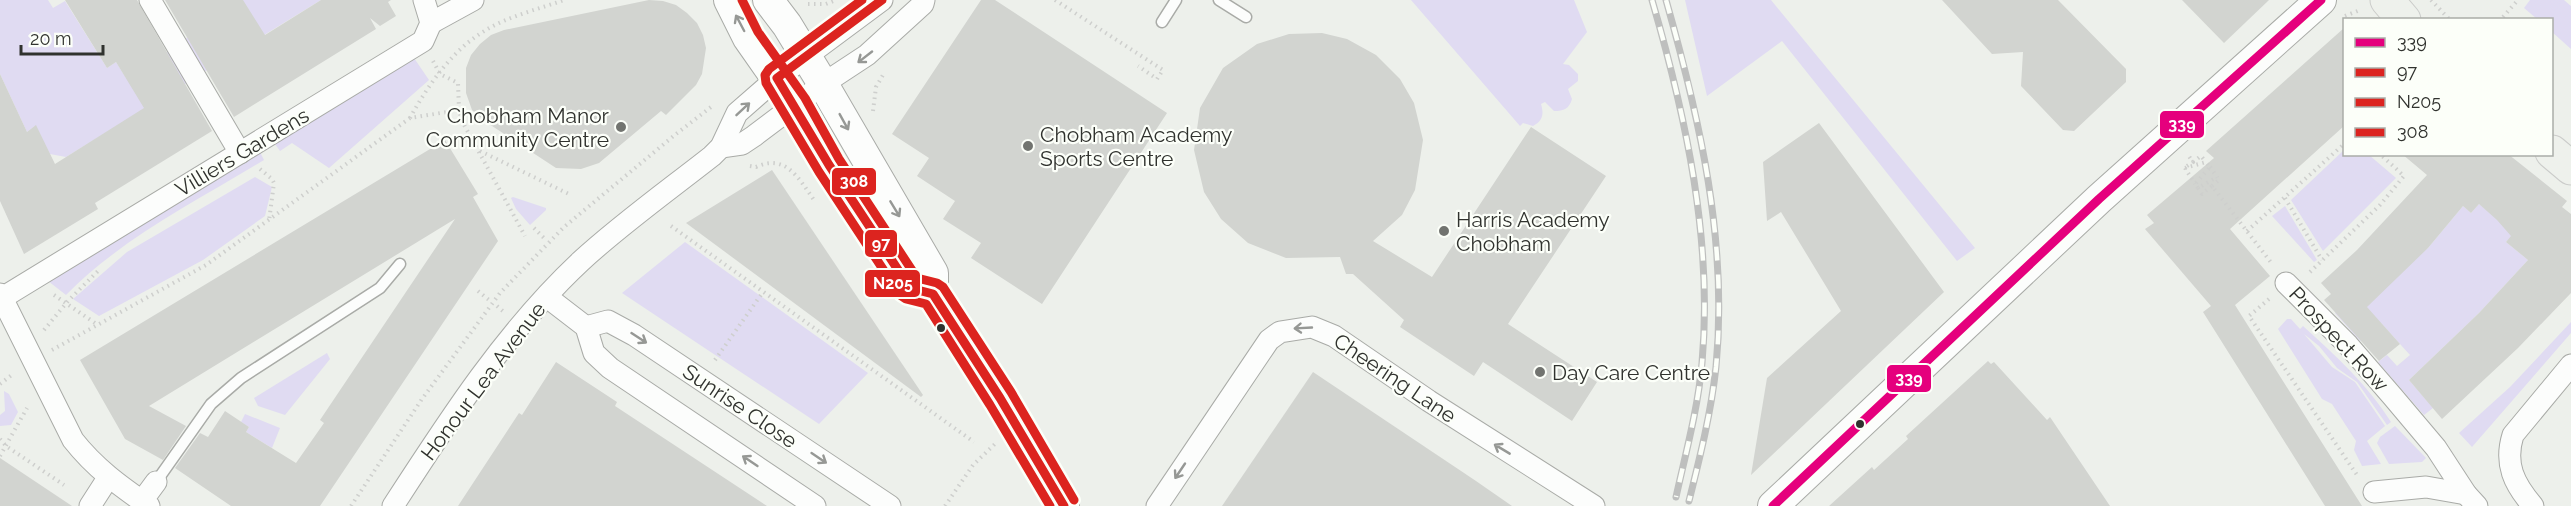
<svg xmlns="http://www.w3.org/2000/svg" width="2571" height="506" viewBox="0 0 2571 506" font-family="Raleway,sans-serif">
<rect width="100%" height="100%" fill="#edf0eb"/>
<g fill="#e0dbf2">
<path d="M0 0H48L53 8 65 1 107 68 116 62 126 78 168 52 187 83 66 157 50 154 35 126 27 132 0 74Z"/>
<path d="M243 0H321L204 72 185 39Z"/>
<path d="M1411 0H1574L1587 32 1563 64 1569 65 1578 74V81L1568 89 1572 99C1569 109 1564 111 1554 111L1545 102 1541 104C1544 114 1543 121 1533 126L1523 123 1520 126Z"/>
<path d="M1685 0H1771L1975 248 1957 261 1782 41 1707 96Z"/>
<path d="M2530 0H2564L2571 6V49L2552 32V20L2537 19 2524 8Z"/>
<path d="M414 58 429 80 329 168 292 143 280 151 275 144Z"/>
<path d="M2344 150V154L2369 155 2396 178 2323 251 2291 200Z"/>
<path d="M260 152 264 160C195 202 122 238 66 295L48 281Z"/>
<path d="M255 177 272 187 265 216 203 260 99 316 73 299 127 252Z"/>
<path d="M513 197 546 208V210L530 225 516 209 511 198Z"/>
<path d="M2479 204 2489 212 2522 224 2506 242 2528 260 2479 313 2409 380 2433 408 2424 415 2378 362 2387 355 2397 366 2410 355 2381 323 2360 341 2335 313 2428 248 2463 206 2471 213Z"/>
<path d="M2285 206 2317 260 2314 262 2272 216Z"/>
<path d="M685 242 868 373 819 424 622 293Z"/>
<path d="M2287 319H2291L2300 329 2303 326C2335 355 2368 385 2391 422L2387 425 2357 382 2337 368 2319 346 2304 334 2332 367 2355 382 2385 426 2367 441 2381 464 2362 466 2354 450 2356 441 2332 404 2322 399 2278 329Z"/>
<path d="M2571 322V333L2472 447 2459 433 2510 387Z"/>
<path d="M327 353 330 359 285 415 258 406 254 398Z"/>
<path d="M4 391 9 394 18 412 11 425 0 426V415L5 411Z"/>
<path d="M245 414 280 428 272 448 246 432 249 427 241 422Z"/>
<path d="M2395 426 2426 458 2422 462 2389 464 2377 443 2380 437Z"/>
</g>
<g fill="#d2d4d0">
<path d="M65 0H137L212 131 95 203 98 209 24 254 0 201V74L27 132 36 125 55 164 144 108 116 62 107 68Z"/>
<path d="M165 0H243L265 35 321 0H391L388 2 396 16 380 26 370 18 376 29 234 117Z"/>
<path d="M649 0 663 1 676 5 687 13 697 23 703 35 706 48 702 74 696 85 666 115 661 111 599 163 581 169 556 168 486 122 472 110 466 93V68L471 55 480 44 491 35 504 30Z"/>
<path d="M981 0H995L1167 113 1042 304 971 258 981 243 943 219 955 201 917 176 929 158 892 134Z"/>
<path d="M1942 0H2058L2126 69V82L2074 131 2063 130 2021 86 2023 52 1992 54Z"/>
<path d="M2182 0H2269L2224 43Z"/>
<path d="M2344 28V126L2230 229 2270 276 2235 305 2362 506H2325L2203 312 2211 306 2145 229 2154 223 2147 215 2214 158 2206 151Z"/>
<path d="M1322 33 1347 39 1376 55 1400 79 1414 103 1423 140 1415 190 1402 215 1373 241 1432 277 1531 127 1606 176 1508 324 1597 382 1572 421 1483 362 1474 376 1400 327 1404 320 1353 274H1346L1340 257 1286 258 1248 243 1221 219 1204 192 1194 150 1200 108 1223 68 1257 44 1289 34Z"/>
<path d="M1819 123 1944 292 1751 475 1767 378 1841 311 1781 212 1767 221 1763 162Z"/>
<path d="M445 140 478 194 473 197 498 241 320 506H231L175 468 200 433 208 437 225 411 249 427 246 432 296 463 324 423 320 420 455 219 149 406 186 426 163 460 125 439 80 360Z"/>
<path d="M2402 154H2508L2567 201 2562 207 2571 214V293L2518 348 2442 419 2409 380 2479 313 2528 260 2506 242 2511 236 2497 220 2479 204 2471 213 2463 206 2428 248 2367 307 2400 344 2379 361 2324 300 2331 294 2321 283 2357 250 2427 175Z"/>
<path d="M772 170 923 395 921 397 686 223Z"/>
<path d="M1988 361 1991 364 1994 362 2047 420 2050 417 2110 506H1829L1872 467 1874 470 1908 439 1906 436Z"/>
<path d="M556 362 617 402 615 406 767 506H458L519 413 522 415Z"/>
<path d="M1313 372 1476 481 1512 506H1222Z"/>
<path d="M0 458 72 506H0Z"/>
</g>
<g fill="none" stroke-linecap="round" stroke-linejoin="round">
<defs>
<g id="lane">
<path d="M1219 0 1246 17"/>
<path d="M1162 22 1176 0"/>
<path d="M156 482 211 404 241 378 380 288 400 264"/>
</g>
<g id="street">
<path d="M150 0 240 153"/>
<path d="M431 23 473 0"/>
<path d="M721 147 742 144 754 136 823 84 867 55 923 4 924 0"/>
<path d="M2286 283 2348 345 2393 397 2436 448 2466 494 2477 506"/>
<path d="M0 294 73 440C95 468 120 486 149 506"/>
<path d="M547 297 586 327 594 353 610 368 815 506"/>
<path d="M2 298 423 41 431 23 424 0"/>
<path d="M586 327 608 321 634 335 890 506"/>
<path d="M2374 492 2426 487 2466 494"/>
<path d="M142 501 156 482"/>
<path d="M90 506 108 478"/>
<path d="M393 506C448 421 506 331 581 261 620 225 670 189 712 156L721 147 737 113 777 78 882 0"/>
<path d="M1157 506 1269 340 1280 332 1312 327 1334 336 1429 401 1594 506"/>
<path d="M2533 506C2514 484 2504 464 2513 435L2571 365"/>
</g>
<g id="secondary">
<path d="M729 0 748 38 795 105 829 165 910 288 933 294"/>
<path d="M768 0 787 25 823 84 933 273V294L1005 403 1064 506"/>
<path d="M1773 506 2099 199 2321 0"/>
</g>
<g id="primary">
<path d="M2387 0 2404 20"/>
<path d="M2552 152 2571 168"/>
</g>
</defs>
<use href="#lane" stroke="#a9aba7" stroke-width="13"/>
<use href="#street" stroke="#a9aba7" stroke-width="23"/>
<use href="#secondary" stroke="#a9aba7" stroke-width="32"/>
<use href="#primary" stroke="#cbccca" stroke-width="35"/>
<g stroke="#cecfcd" stroke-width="4" stroke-dasharray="1.5 4.5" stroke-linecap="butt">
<path d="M1055 0 1163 70 1157 79 1138 66"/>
<path d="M2431 0 2450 20"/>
<path d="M808 4H826L836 0"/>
<path d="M2345 16 2360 10"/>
<path d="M2503 17 2518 0"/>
<path d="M433 61 440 74 458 83 459 110 462 121 525 236"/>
<path d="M873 111 876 87 883 75"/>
<path d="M410 118C428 85 453 49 486 30 509 16 539 9 564 0"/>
<path d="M480 151 571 195"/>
<path d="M2193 162 2201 156 2206 162"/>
<path d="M750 166 756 167C786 153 799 179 814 200H817"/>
<path d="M2187 166 2193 162 2188 155"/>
<path d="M2210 167 2217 177"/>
<path d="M2185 168 2206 162 2210 167 2195 184 2198 188 2217 177"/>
<path d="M2185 168 2195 184"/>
<path d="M260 169 272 179 274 183 269 221"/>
<path d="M2212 186 2219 180 2217 177"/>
<path d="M2198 188 2202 194 2212 186 2273 265"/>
<path d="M2285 198 2322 260"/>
<path d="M671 226 974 442"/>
<path d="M534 228 546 240"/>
<path d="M2247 231 2344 144"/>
<path d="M2310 272 2380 205 2404 176 2380 154"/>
<path d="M478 291 489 300"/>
<path d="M54 295 98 325"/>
<path d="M2269 299 2249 316 2357 475"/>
<path d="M497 306 504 312"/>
<path d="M44 330 68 301 100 269"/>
<path d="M52 350 206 265 410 118 459 110"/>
<path d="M715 360 763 292"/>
<path d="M0 384 13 374"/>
<path d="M0 439 6 446 64 485"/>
<path d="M0 456 27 408"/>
<path d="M351 506 422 399 500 293 564 227 676 134 711 107"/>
<path d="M945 506 973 465 997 442"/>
</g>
<use href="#lane" stroke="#fcfdfc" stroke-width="10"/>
<use href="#street" stroke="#fcfdfc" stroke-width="21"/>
<use href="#secondary" stroke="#fcfdfc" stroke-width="30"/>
<use href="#primary" stroke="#eef1ec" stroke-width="33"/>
<defs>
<g id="rail">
<path d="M1652 0C1686 117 1713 241 1702 363 1698 408 1686 452 1676 497"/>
<path d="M1666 0C1700 120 1728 242 1716 367 1711 413 1700 457 1689 501"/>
</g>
</defs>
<use href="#rail" stroke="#bebfbe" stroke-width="7"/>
<use href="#rail" stroke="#fcfff9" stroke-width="4.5" stroke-dasharray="14" stroke-linecap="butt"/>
<defs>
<path id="bus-1" d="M1773 506 2099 199 2321 0"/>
<path id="bus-2" d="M882 0 777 78 829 165 910 288 933 294 1000 398 1064 506"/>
<path id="bus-3" d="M862 0 769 69 765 75 766 83 819 172 900 295 906 299 926 304 990 405 1050 506"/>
<path id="bus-4" d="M742 0 758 32 805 98 839 159 917 278 937 283 943 287 1011 392 1074 500"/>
</defs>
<use href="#bus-1" stroke="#fcfff9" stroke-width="14"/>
<use href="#bus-2" stroke="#fcfff9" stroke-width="14"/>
<use href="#bus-3" stroke="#fcfff9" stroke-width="14"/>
<use href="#bus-4" stroke="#fcfff9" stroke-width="14"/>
<use href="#bus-1" stroke="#e5007d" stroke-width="9"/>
<use href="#bus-2" stroke="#dc241f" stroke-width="9"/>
<use href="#bus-3" stroke="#dc241f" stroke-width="9"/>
<use href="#bus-4" stroke="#dc241f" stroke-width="9"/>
</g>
<defs><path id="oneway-shaft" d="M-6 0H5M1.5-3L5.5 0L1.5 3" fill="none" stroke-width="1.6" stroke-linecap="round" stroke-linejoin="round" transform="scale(1.5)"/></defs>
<g stroke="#969895">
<use href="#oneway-shaft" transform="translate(740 23) rotate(-118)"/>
<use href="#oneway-shaft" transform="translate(865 57) rotate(142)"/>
<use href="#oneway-shaft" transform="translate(743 109) rotate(-43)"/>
<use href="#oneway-shaft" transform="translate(844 122) rotate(61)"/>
<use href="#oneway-shaft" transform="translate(895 209) rotate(59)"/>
<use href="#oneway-shaft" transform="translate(1303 328) rotate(177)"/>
<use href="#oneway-shaft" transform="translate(639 338) rotate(33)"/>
<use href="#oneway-shaft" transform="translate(1502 449) rotate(-149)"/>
<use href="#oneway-shaft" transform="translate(819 458) rotate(34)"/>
<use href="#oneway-shaft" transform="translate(750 461) rotate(-146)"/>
<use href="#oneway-shaft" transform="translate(1180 471) rotate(124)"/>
</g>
<g fill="#727470" stroke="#fcfff9" stroke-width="2">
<circle cx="621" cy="127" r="6"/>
<circle cx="1028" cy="146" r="6"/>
<circle cx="1444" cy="231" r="6"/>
<circle cx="1540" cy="372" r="6"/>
</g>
<g fill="#30322e" stroke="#fcfff9" stroke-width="2">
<circle cx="941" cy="328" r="5"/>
<circle cx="1860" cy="424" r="5"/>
</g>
<g text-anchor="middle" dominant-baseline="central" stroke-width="4.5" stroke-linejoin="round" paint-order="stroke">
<g font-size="21" fill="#30322e" stroke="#fcfff9" text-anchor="start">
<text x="609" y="115" text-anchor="end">Chobham Manor<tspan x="609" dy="24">Community Centre</tspan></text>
<text x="1040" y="134">Chobham Academy<tspan x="1040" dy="24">Sports Centre</tspan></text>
<text x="1456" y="219">Harris Academy<tspan x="1456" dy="24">Chobham</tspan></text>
<text x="1552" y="372">Day Care Centre</text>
</g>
<g font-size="21" fill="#30322e" stroke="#fcfff9">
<text transform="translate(242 152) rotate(-31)">Villiers Gardens</text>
<text transform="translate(2339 339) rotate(47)">Prospect Row</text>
<text transform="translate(1395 378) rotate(34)">Cheering Lane</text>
<text transform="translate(483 381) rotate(-53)">Honour Lea Avenue</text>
<text transform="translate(740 406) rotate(34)">Sunrise Close</text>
</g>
</g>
<g stroke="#fcfff9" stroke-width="2">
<rect x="2159" y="110" width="46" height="29" rx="6" fill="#e5007d"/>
<rect x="831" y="167" width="46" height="29" rx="6" fill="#dc241f"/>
<rect x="864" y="229" width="34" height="29" rx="6" fill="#dc241f"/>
<rect x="864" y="269" width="57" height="29" rx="6" fill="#dc241f"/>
<rect x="1886" y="364" width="46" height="29" rx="6" fill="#e5007d"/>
</g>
<g font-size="16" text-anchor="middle" font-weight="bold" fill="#fff">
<text x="2182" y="130">339</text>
<text x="854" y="187">308</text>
<text x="881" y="249">97</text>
<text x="893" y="289">N205</text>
<text x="1909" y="384">339</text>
</g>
<rect x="2343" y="18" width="210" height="138" fill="#fcfff9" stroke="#aaada8" stroke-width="1.5"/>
<rect x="2355" y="38" width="30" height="9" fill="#e5007d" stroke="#aaada8" stroke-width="1.5"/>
<text x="2397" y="48" font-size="18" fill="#30322e">339</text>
<rect x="2355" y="68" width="30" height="9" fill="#dc241f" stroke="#aaada8" stroke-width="1.5"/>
<text x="2397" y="78" font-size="18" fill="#30322e">97</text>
<rect x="2355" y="98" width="30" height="9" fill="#dc241f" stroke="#aaada8" stroke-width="1.5"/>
<text x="2397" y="108" font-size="18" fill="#30322e">N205</text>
<rect x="2355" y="128" width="30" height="9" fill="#dc241f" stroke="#aaada8" stroke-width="1.5"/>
<text x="2397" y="138" font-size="18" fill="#30322e">308</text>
<path d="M21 45v9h82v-9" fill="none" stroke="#30322e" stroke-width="3"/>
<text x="30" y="45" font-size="18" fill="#30322e" stroke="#fcfff9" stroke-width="4.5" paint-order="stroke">20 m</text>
</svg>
